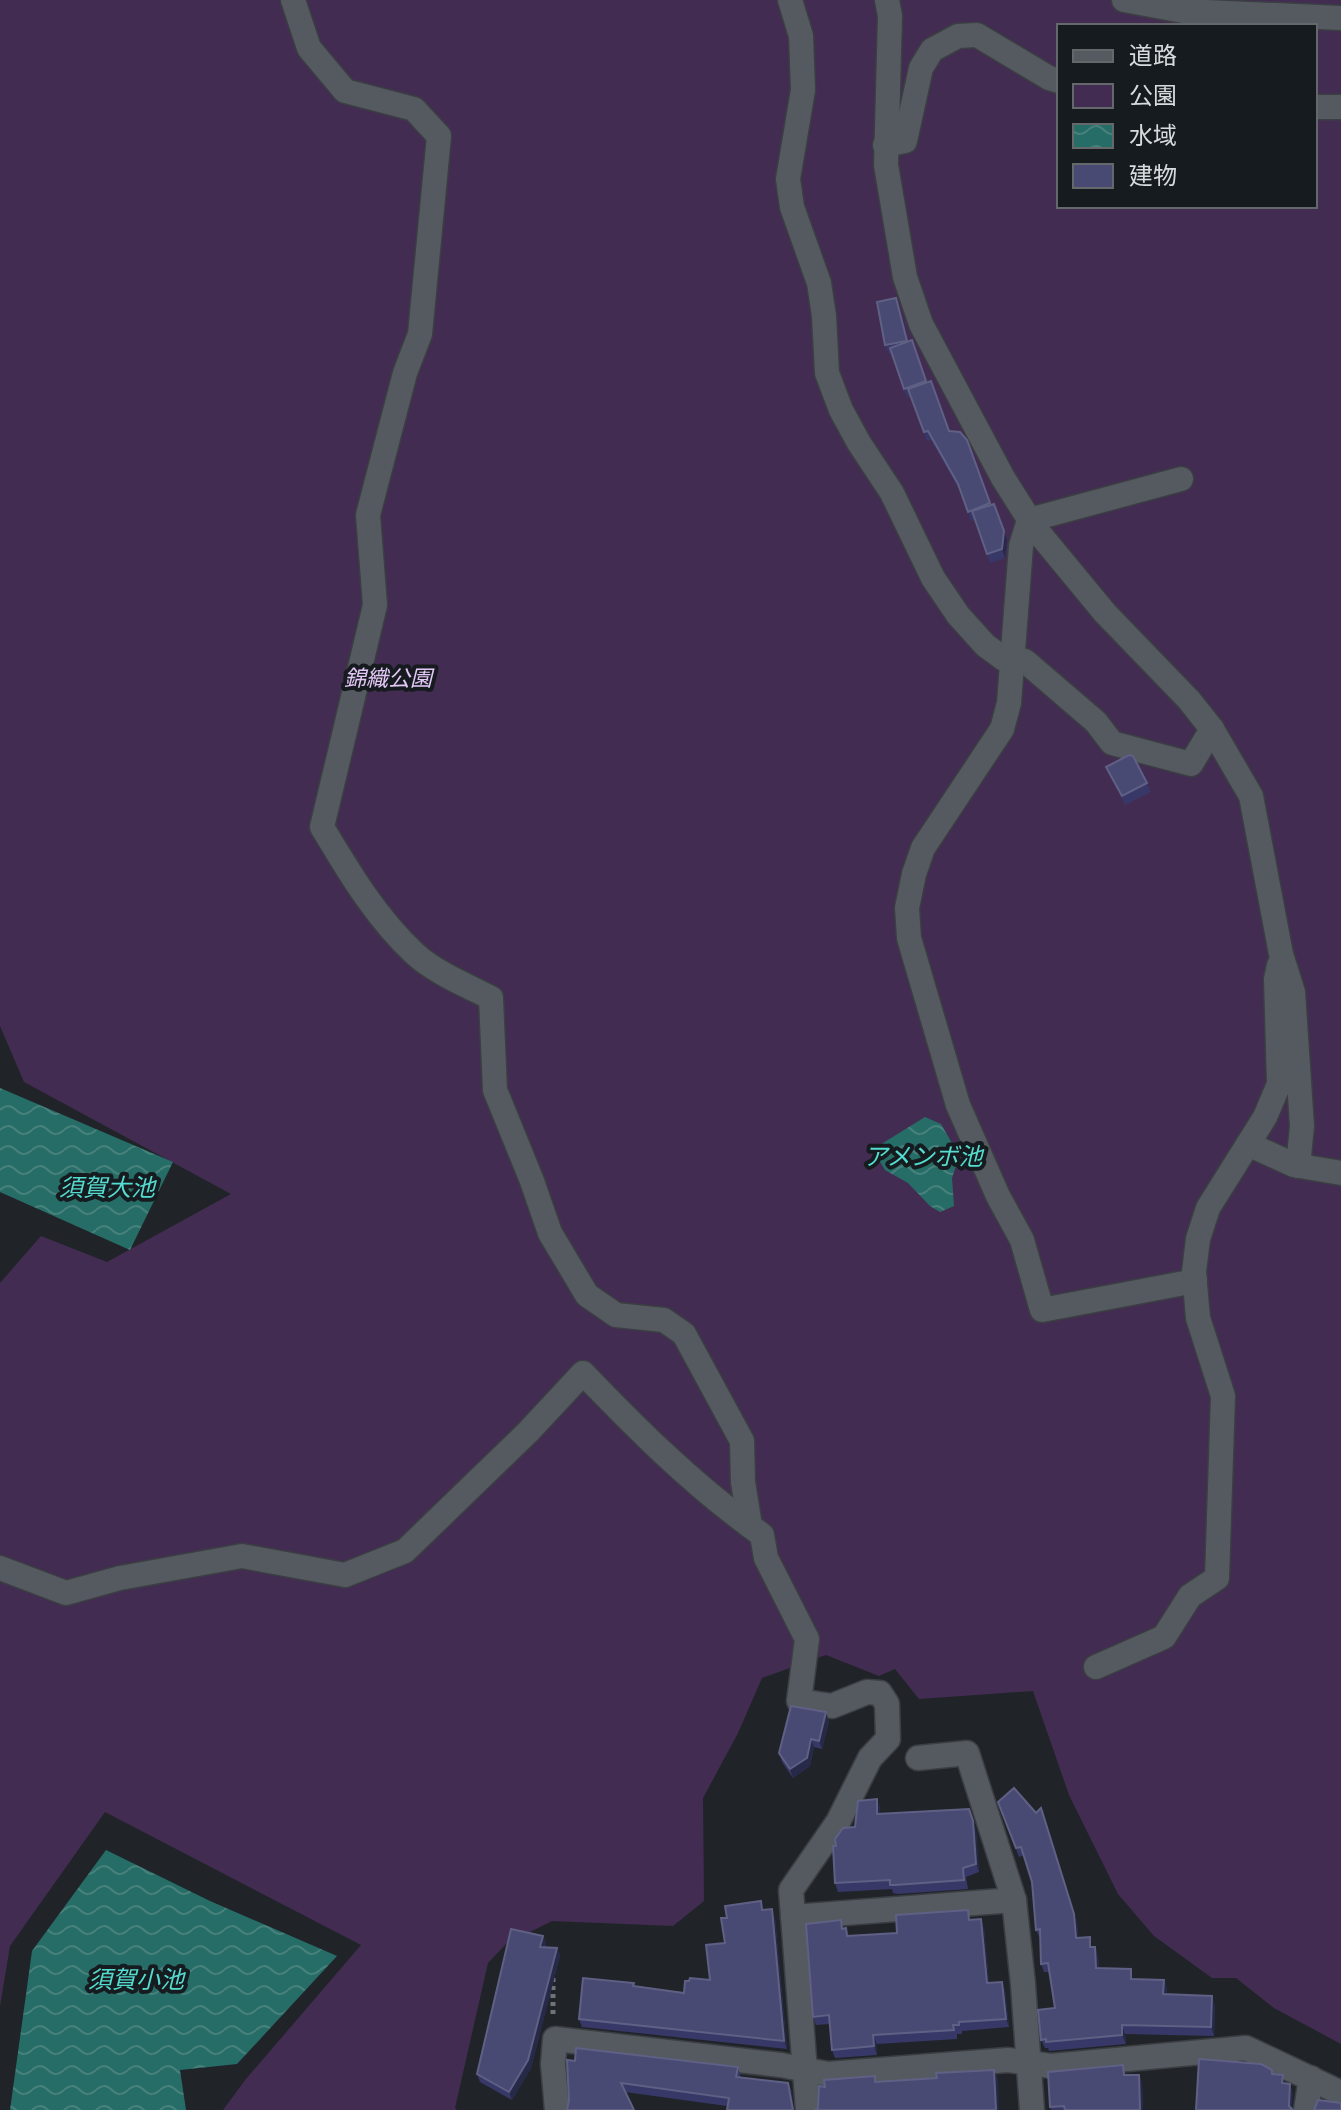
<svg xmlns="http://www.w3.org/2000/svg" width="1341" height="2110" viewBox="0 0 1341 2110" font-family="Lora,'Noto Sans JP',serif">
<defs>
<pattern id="water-waves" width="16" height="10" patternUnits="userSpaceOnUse" patternTransform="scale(2)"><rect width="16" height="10" fill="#276d67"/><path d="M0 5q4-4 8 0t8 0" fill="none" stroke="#46817c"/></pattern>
</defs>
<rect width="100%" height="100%" fill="#202429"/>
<path fill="#432c52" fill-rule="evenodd" d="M0 0H1341V2044L1274 2008 1236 1978H1212L1154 1936 1118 1894 1069 1795 1033 1691 919 1699 895 1669 879 1676 826 1655 762 1678 738 1733 703 1798 704 1901 673 1926 552 1921 506 1944 488 1963 455 2108 457 2110H223L246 2079 361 1945 105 1812 10 1946 0 2006V1283L41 1236 107 1262 231 1194 24 1082 0 1026ZM1059 26H1315V206H1059Z"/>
<g fill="url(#water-waves)">
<path d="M0 1088 173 1162 130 1250 0 1192Z"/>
<path d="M925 1117 941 1124 957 1152 958 1160 952 1178 954 1206 940 1212 930 1206 908 1183 885 1170 874 1152 883 1143Z"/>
<path d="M106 1850 210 1901 337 1956 237 2064 180 2070 186 2110H10L32 1951Z"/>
</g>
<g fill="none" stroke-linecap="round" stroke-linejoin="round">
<defs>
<g id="street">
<path d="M293 0 309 48 345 91 414 109 439 136 420 334 405 373 368 515 375 605 322 827C349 872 376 918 415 954 436 973 466 985 491 998L495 1090 532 1181 550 1233 587 1295 616 1315 664 1320 684 1334 742 1441 743 1482 750 1526 762 1535 766 1558 807 1639 799 1701 832 1706 867 1692 880 1693 887 1704 888 1739 870 1758 838 1822 791 1890 808 2110"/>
<path d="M790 0 801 36 803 90 788 179 792 207 819 283 824 316 827 373 841 410 859 443 892 493 933 578 958 615 985 645 1004 659 1025 661 1096 722 1112 743 1191 764 1212 729"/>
<path d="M887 0 890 16 886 165 905 277 921 324 1003 478 1034 527 1105 613 1189 700 1212 729 1251 796 1281 954 1293 992 1302 1126 1298 1166"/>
<path d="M1124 0 1183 11 1341 18"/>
<path d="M1315 107H1341"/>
<path d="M885 145 905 141 921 68 932 50 958 36 977 35 1049 78 1059 81"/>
<path d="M1029 520 1021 546 1009 703 1002 729 923 848 914 874 907 908 909 938 958 1105 998 1196 1022 1240 1042 1310 1195 1281"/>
<path d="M1029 520 1181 479"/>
<path d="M1248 1144 1294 1165 1341 1173"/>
<path d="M0 1568 66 1593 120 1578 242 1556 345 1575 405 1551 528 1432 583 1373C637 1429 687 1479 750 1526"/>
<path d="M1096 1667 1164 1637 1190 1596 1217 1578 1223 1396 1198 1318 1194 1272 1198 1239 1208 1208 1265 1117 1279 1084 1276 979 1279 965"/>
<path d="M793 1917 1014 1900 967 1753 918 1758"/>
<path d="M557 2110 553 2064 555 2039 781 2065 828 2074 1008 2060 1051 2066 1246 2048 1341 2093"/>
<path d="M1306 2110 1311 2078"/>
</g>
<path id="secondary" d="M1014 1900 1023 1984 1032 2110"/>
</defs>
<use href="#street" stroke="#3b3e43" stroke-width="27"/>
<use href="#secondary" stroke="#3b3e43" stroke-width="27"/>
<path stroke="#6f7377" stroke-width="5" stroke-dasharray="4 4" stroke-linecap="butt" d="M553 2014V1977"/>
<use href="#street" stroke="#545a5f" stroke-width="24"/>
<use href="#secondary" stroke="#545a5f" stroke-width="24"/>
</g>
<g fill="#373867">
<path d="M899 307 908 341 912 340 926 383 949 431 960 432 990 505 1007 540 1005 558 990 563 975 519 971 521 961 493 931 440 927 441 911 396 907 398 892 354H889L885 345Z"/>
<path d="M1106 767 1147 783 1151 792 1125 805Z"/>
<path d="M829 1721 822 1749 814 1747 810 1766 793 1778 782 1762 779 1753Z"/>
<path d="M877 1799 880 1808V1814L976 1830 979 1872 966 1877 968 1889 898 1894 893 1893 892 1889 838 1892 835 1883 836 1846 855 1827Z"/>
<path d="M998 1802 1077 1923 1078 1938 1093 1947H1095L1098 1956 1099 1968 1167 1988 1166 1994 1215 2005 1214 2036 1125 2034 1126 2044 1049 2051 1048 2048H1045L1041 2040 1055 2008 1050 1972H1044L1041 1964 1040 1938 1036 1930 1032 1882 1024 1855 1019 1857Z"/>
<path d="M764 1910 775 1918 787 2049 582 2027 579 2019 634 1983 635 1986 684 1993 710 1980 725 1943Z"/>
<path d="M971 1920 984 1928 989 1983 1002 1982 1005 1991 1009 2027 962 2031V2034H957V2039L877 2044V2055L835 2058 832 2050 830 2024 816 2025 813 2017 844 1929 846 1928 849 1936 897 1933Z"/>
<path d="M543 1936 546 1944 545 1947 557 1948 560 1956 531 2068 512 2100 480 2082 477 2074Z"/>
<path d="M567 2060 738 2067 741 2078 788 2083 792 2092 727 2106 625 2092 569 2100Z"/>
<path d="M1127 2075H1139L1142 2084 1143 2110H1051L1050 2107Z"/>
</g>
<g fill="#272949">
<path d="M998 512 1007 540 1005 558 1002 549Z"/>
<path d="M826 1712 829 1721 822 1749 819 1741Z"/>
<path d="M811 1739 814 1747 810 1766 793 1778 790 1769Z"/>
<path d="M877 1799 880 1808 881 1823 877 1814Z"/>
<path d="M969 1809 976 1830 979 1872 976 1864Z"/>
<path d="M1044 1817 1077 1923 1079 1947 1076 1938Z"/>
<path d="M772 1909 775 1918 787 2049 784 2041Z"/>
<path d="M981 1919 984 1928 990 1992 987 1983Z"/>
<path d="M543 1936 546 1944 543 1955 540 1947Z"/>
<path d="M1095 1947 1098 1956 1099 1977 1096 1968Z"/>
<path d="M557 1948 560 1956 531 2068 512 2100 509 2092Z"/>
<path d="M1164 1980 1167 1988 1166 2003 1163 1994Z"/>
<path d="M1002 1982 1005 1991 1009 2027 1006 2019Z"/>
<path d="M1212 1996 1215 2005 1214 2036 1211 2027Z"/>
<path d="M1122 2025 1125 2034 1126 2044 1122 2035Z"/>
<path d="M873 2035 877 2044V2055L874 2046Z"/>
<path d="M994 2070 998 2079 999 2110H996Z"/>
<path d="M1139 2075 1142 2084 1143 2110H1140Z"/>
<path d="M788 2083 792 2092 794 2110H792Z"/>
<path d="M1290 2084 1293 2093 1292 2110 1289 2106Z"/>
</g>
<g fill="#484a74" stroke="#5f6084" stroke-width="2">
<path d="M896 298 907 341 885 345 877 302Z"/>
<path d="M912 340 926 381 904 389 890 348Z"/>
<path d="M931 381 949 431 960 432 967 440 990 503 968 512 958 484 928 431 924 432 908 389Z"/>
<path d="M994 504 1004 531 1002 549 987 554 972 511Z"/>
<path d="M1129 755 1133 756 1147 783 1122 796 1106 767Z"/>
<path d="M791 1706 826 1712 819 1741 811 1739 807 1758 790 1769 779 1753Z"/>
<path d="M1014 1788 1036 1813 1041 1808 1074 1914 1076 1938 1090 1937V1947H1095L1096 1968 1131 1969V1979L1164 1980 1163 1994 1212 1996 1211 2027 1122 2025V2035L1046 2042V2039L1041 2040 1038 2010 1055 2008 1048 1963 1041 1964 1040 1929 1036 1930 1032 1882 1021 1847 1016 1848 998 1802Z"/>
<path d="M877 1799V1814L969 1809 973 1821 976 1864 963 1868 964 1880 895 1885H890V1880L835 1883 833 1846H836L835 1839 843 1828 855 1827 858 1801Z"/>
<path d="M761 1901 762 1910 772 1909 784 2041 579 2019 583 1978 634 1983 633 1986 684 1993 685 1981H689L690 1978 710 1980 706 1945 725 1943 721 1918H727L725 1906Z"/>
<path d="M968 1910 969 1920 981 1919 987 1983 1002 1982 1006 2019 959 2022V2025H953L954 2030 873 2035 874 2046 832 2050 829 2015 813 2017 806 1924 841 1920 842 1929 846 1928 847 1936 897 1933 896 1915Z"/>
<path d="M511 1929 543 1936 540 1947 557 1948 528 2060 509 2092 477 2074Z"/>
<path d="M576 2048 738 2067 736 2077 788 2083 793 2110H727L729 2098 621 2083 634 2110H567L569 2100 567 2060 575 2061Z"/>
<path d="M1199 2059 1261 2064 1272 2070V2074L1283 2075 1282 2083 1290 2084 1289 2106 1293 2110H1196Z"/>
<path d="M1123 2065 1124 2075H1139L1140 2110H1065L1064 2106 1050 2107 1048 2072Z"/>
<path d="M994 2070 996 2110H815L818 2108 819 2086 825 2087 824 2080 875 2076V2082L937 2078 936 2073Z"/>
<path d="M1318 2100 1341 2103V2110H1314Z"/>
</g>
<g text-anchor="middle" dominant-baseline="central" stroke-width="8" stroke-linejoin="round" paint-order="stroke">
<g font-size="22" font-style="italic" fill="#e3c7f7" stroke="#161b1f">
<text x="388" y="678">錦織公園</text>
</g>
<g font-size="24" font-style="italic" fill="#55dcd0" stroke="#161b1f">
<text x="923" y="1156">アメンボ池</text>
<text x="107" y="1187">須賀大池</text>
<text x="136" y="1979">須賀小池</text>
</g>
</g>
<rect x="1057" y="24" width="260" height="184" fill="#161b1f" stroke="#64686b" stroke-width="2"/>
<rect x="1073" y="50" width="40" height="12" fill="#545a5f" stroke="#64686b" stroke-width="2"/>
<text x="1129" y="64" font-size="24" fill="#d8dbde">道路</text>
<rect x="1073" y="84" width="40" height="24" fill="#432c52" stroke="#64686b" stroke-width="2"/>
<text x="1129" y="104" font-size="24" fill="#d8dbde">公園</text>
<rect x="1073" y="124" width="40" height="24" fill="url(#water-waves)" stroke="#64686b" stroke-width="2"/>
<text x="1129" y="144" font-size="24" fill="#d8dbde">水域</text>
<rect x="1073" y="164" width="40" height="24" fill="#484a74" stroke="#64686b" stroke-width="2"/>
<text x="1129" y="184" font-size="24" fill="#d8dbde">建物</text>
</svg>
